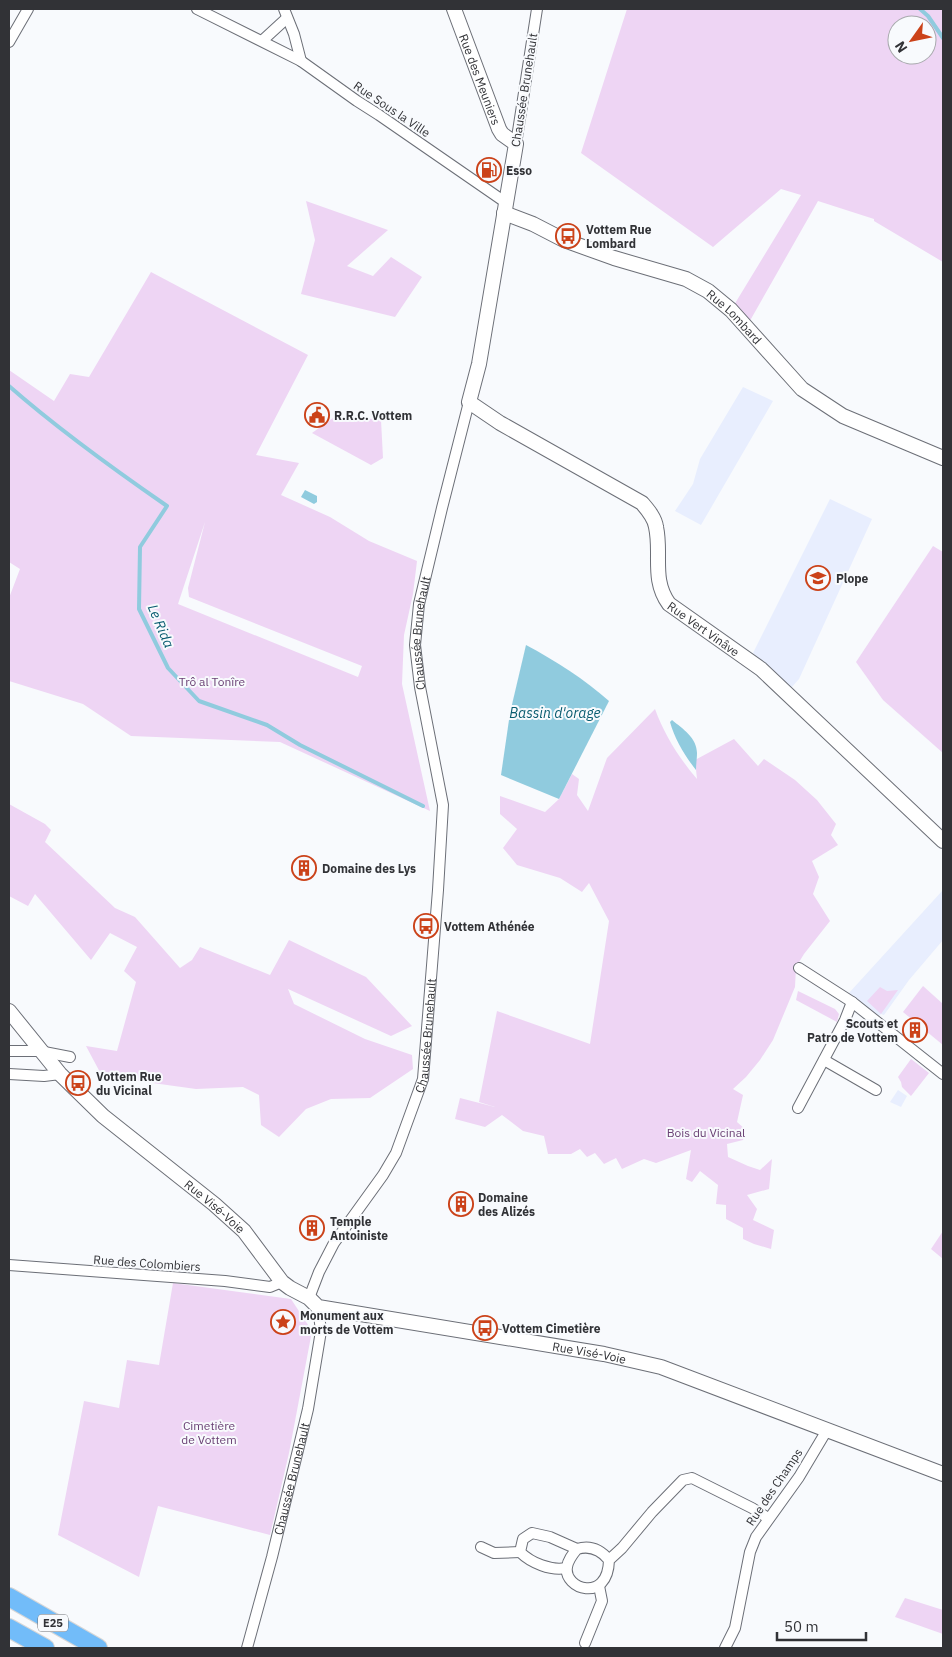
<svg xmlns="http://www.w3.org/2000/svg" width="952" height="1657" viewBox="0 0 952 1657" font-family="'IBM Plex Sans',sans-serif">
<rect width="100%" height="100%" fill="#f8fafd"/>
<g fill="#e8eefe">
<path d="M743 387 773 401 701 525 675 511 693 484 700 459Z"/>
<path d="M830 499 872 519 799 679 791 688 753 653Z"/>
<path d="M943 890V940L909 980 884 1015 881 1014 879 1016 849 993Z"/>
<path d="M898 1090 907 1096 901 1107 890 1102Z"/>
</g>
<g fill="#eed5f4" fill-rule="evenodd">
<path d="M627 9H943V262L874 221V219L818 201 747 326 731 310 801 195 781 189 713 247 581 153ZM897 25H927V55H897Z"/>
<path d="M306 201 388 230 347 266 373 276 391 257 422 277 395 317 301 294 315 240Z"/>
<path d="M151 272 308 355 256 455 299 463 281 495 330 517 369 541 417 561 413 594 404 635 402 684 430 811 280 742 131 736 83 704 9 681V598L20 569 9 562V370L54 401 70 374 89 377ZM205 522 188 588 189 597 362 666 358 677 178 604Z"/>
<path d="M355 417 381 420 383 458 371 465 312 433 333 418Z"/>
<path d="M933 546 943 552V753L883 700 856 662Z"/>
<path d="M655 709C664 734 679 758 697 779L695 760 734 739 758 766 764 759 795 780 817 800 836 824 831 835 838 845 812 861 819 877 813 894 830 921 804 954 796 967 795 987 773 1040 760 1060 746 1077 733 1089 743 1095 737 1122 746 1130 743 1140 727 1144 728 1157 748 1166 760 1170 772 1159 769 1189 747 1195 757 1209 753 1220 774 1230 771 1249 754 1244 743 1239V1228L726 1219V1205L716 1204 718 1185 700 1171 692 1182 686 1179 691 1150 656 1163 644 1159 622 1169 616 1158 604 1164 595 1153 587 1157 580 1149 571 1154H548L544 1136 523 1131 502 1115 485 1127 455 1119 460 1098 495 1107 479 1102 497 1011 590 1044 609 921 589 883 582 892 560 878 517 865 503 848 517 829 500 814V796L545 812 559 799 572 774 579 779 577 795 588 811 607 758Z"/>
<path d="M9 804 45 824 51 830 45 842 115 908 135 917 180 968 192 960 200 947 270 975 289 940 366 977 412 1026 391 1036 288 989 294 1004 365 1039 412 1055 413 1069 370 1098 331 1099 306 1109 279 1137 261 1125 259 1095 243 1087 196 1089 102 1076 86 1046 117 1051 136 982 124 971 137 947 110 933 91 960 35 894 28 906 9 896Z"/>
<path d="M923 986 943 1004V1045L903 1012Z"/>
<path d="M880 987 887 991 898 990 881 1014 867 1001Z"/>
<path d="M798 991 835 1009 839 1014 837 1022 796 1000Z"/>
<path d="M911 1059 929 1073 911 1096 902 1087 901 1082 898 1077Z"/>
<path d="M943 1231V1259L931 1249Z"/>
<path d="M173 1283 291 1299 312 1331 289 1453 270 1535 158 1506 139 1577 58 1535 84 1401 119 1408 127 1360 159 1365Z"/>
<path d="M905 1598 943 1610V1634L895 1617Z"/>
</g>
<g fill="#90cbde">
<path d="M305 490 317 496V502L314 504 301 497Z"/>
<path d="M526 645C556 661 584 679 609 701L559 799 501 775 510 713Z"/>
<path d="M672 720C683 729 697 738 697 753 697 759 696 764 696 770 685 756 675 740 670 722Z"/>
</g>
<g fill="none" stroke-linecap="round" stroke-linejoin="round">
<g stroke="#90cbde" stroke-width="4">
<path d="M920 9 928 16 943 38"/>
<path d="M9 386C59 430 112 468 167 506L140 547 139 609 168 668 199 701 267 725 300 745 423 806"/>
</g>
<defs>
<g id="street">
<path d="M197 9 301 61 357 101 379 115 505 202"/>
<path d="M284 9 294 34 301 61"/>
<path d="M263 40 287 18"/>
<path d="M9 42 28 9"/>
<path d="M516 144 537 9"/>
<path d="M799 968 852 1002 943 1074"/>
<path d="M9 1051H39L70 1057"/>
<path d="M824 1060 876 1090"/>
<path d="M9 1074 44 1076 60 1074"/>
<path d="M798 1108 845 1020 852 1002"/>
<path d="M9 1265 225 1281 270 1287 282 1282"/>
<path id="s1" d="M309 1298 319 1272 334 1243 383 1175 396 1153 423 1079 438 890 443 805 420 687 415 645 419 604 442 508 469 402"/>
<path d="M481 1547 494 1553 520 1552"/>
<path d="M609 1560C608 1604 563 1589 567 1567 568 1560 572 1555 577 1549 590 1545 600 1549 609 1560L622 1548 652 1512 683 1480 692 1478 752 1508 768 1518"/>
<path d="M566 1568C551 1571 531 1563 520 1552L523 1539 532 1533 550 1537 577 1549"/>
<path d="M585 1643 602 1601 599 1586"/>
<path id="s2" d="M247 1648 272 1557 308 1409 321 1331 318 1307"/>
<path d="M725 1648 735 1628 750 1552 756 1537 799 1477 827 1430"/>
</g>
<g id="secondary">
<path id="s3" d="M454 9 499 129 502 134 516 144 479 364 469 402 500 423 642 503C648 510 655 518 656 527 662 554 651 579 669 604L761 669 943 841"/>
<path id="s4" d="M504 213 533 224 564 240 614 258 686 279 708 291 731 310 802 389 843 416 943 458"/>
<path id="s5" d="M9 1011 60 1074 103 1116 214 1204 244 1231 282 1282 290 1288 309 1298 318 1307 604 1354 661 1367 943 1474"/>
</g>
<g id="highway">
<path d="M9 1597 98 1648"/>
<path d="M9 1628 45 1648"/>
</g>
</defs>
<use href="#street" stroke="#6c6f77" stroke-width="12"/>
<use href="#secondary" stroke="#6c6f77" stroke-width="16"/>
<use href="#highway" stroke="#d6d6d7" stroke-width="20"/>
<use href="#street" stroke="#fff" stroke-width="10"/>
<use href="#secondary" stroke="#fff" stroke-width="14"/>
<use href="#highway" stroke="#72bcf9" stroke-width="18"/>
</g>
<defs>
<symbol id="fuel-ring" viewBox="-11 -11 22 22"><circle r="9.5" fill="#f8fafd" stroke="#cb4219" stroke-width="1.5"/><path d="M-5.5-6h7V0h2V4h1.3V-2.5L3-4.5l.8-.8L6-3V5H2.5V1h-1V6h-7ZM-4.2-4.7v3.2H.2V-4.7Z" fill="#cb4219"/></symbol>
<symbol id="bus-ring" viewBox="-11 -11 22 22"><circle r="9.5" fill="#f8fafd" stroke="#cb4219" stroke-width="1.5"/><path d="M-5-6H5V4H4V6H2V4H-2V6H-4V4H-5ZM-3.5-4V0h7V-4ZM-3.5 1.2v1.5H-2V1.2ZM2 1.2v1.5H3.5V1.2Z" fill="#cb4219"/></symbol>
<symbol id="civic-ring" viewBox="-11 -11 22 22"><circle r="9.5" fill="#f8fafd" stroke="#cb4219" stroke-width="1.5"/><path d="M-.6-6.5H3V-4.5H.6V-3L4-1V1h2V6H-6V1h2V-1L-.6-3ZM-1.2 2.5V6h2.4V2.5Z" fill="#cb4219"/></symbol>
<symbol id="university-ring" viewBox="-11 -11 22 22"><circle r="9.5" fill="#f8fafd" stroke="#cb4219" stroke-width="1.5"/><path d="M0-5L7-2L0 1L-7-2ZM-4 1L0 2.5L4 1V4Q0 6-4 4Z" fill="#cb4219"/></symbol>
<symbol id="building-ring" viewBox="-11 -11 22 22"><circle r="9.5" fill="#f8fafd" stroke="#cb4219" stroke-width="1.5"/><path d="M-4-6H4V6H1V3H-1V6H-4ZM-2.5-4.3h1.7v1.8h-1.7ZM.8-4.3h1.7v1.8H.8ZM-2.5-1h1.7V.8h-1.7ZM.8-1h1.7V.8H.8Z" fill="#cb4219"/></symbol>
<symbol id="sight-ring" viewBox="-11 -11 22 22"><circle r="9.5" fill="#f8fafd" stroke="#cb4219" stroke-width="1.5"/><path d="M0-6L1.8-2.2L6-1.7L2.9 1.2L3.7 5.4L0 3.3L-3.7 5.4L-2.9 1.2L-6-1.7L-1.8-2.2Z" fill="#cb4219"/></symbol>
</defs>
<g fill-rule="evenodd">
<use href="#fuel-ring" x="475" y="156" width="28" height="28"/>
<use href="#bus-ring" x="554" y="222" width="28" height="28"/>
<use href="#civic-ring" x="303" y="401" width="28" height="28"/>
<use href="#university-ring" x="804" y="564" width="28" height="28"/>
<use href="#building-ring" x="290" y="854" width="28" height="28"/>
<use href="#bus-ring" x="412" y="912" width="28" height="28"/>
<use href="#building-ring" x="901" y="1016" width="28" height="28"/>
<use href="#bus-ring" x="64" y="1069" width="28" height="28"/>
<use href="#building-ring" x="447" y="1190" width="28" height="28"/>
<use href="#building-ring" x="298" y="1214" width="28" height="28"/>
<use href="#sight-ring" x="269" y="1308" width="28" height="28"/>
<use href="#bus-ring" x="471" y="1314" width="28" height="28"/>
</g>
<g text-anchor="middle" dominant-baseline="central" stroke-width="4" stroke-linejoin="round" paint-order="stroke">
<rect fill="#f8fafd" stroke="#6d6e72" stroke-width="1" x="38" y="1614.5" width="30" height="17" rx="4"/>
<g font-size="11" font-weight="bold" fill="#313236">
<text x="53" y="1623">E25</text>
</g>
<g font-size="12" fill="#313236" stroke="#f8fafd">
<text stroke="none"><textPath href="#s3" startOffset="75">Rue des Meuniers</textPath></text>
<text transform="translate(524 90) rotate(-81)">Chaussée Brunehault</text>
<text transform="translate(392 109) rotate(34)">Rue Sous la Ville</text>
<text stroke="none"><textPath href="#s4" startOffset="256">Rue Lombard</textPath></text>
<text stroke="none"><textPath href="#s3" startOffset="764">Rue Vert Vinâve</textPath></text>
<text stroke="none"><textPath href="#s1" startOffset="698">Chaussée Brunehault</textPath></text>
<text stroke="none"><textPath href="#s1" startOffset="292">Chaussée Brunehault</textPath></text>
<text stroke="none"><textPath href="#s5" startOffset="285">Rue Visé-Voie</textPath></text>
<text transform="translate(147 1263) rotate(4)">Rue des Colombiers</text>
<text stroke="none"><textPath href="#s5" startOffset="706">Rue Visé-Voie</textPath></text>
<text stroke="none"><textPath href="#s2" startOffset="175">Chaussée Brunehault</textPath></text>
<text transform="translate(774 1487) rotate(-56)">Rue des Champs</text>
</g>
<g font-size="12" font-weight="bold" fill="#313236" stroke="#f8fafd" text-anchor="start">
<text x="506" y="170">Esso</text>
<text x="586" y="229">Vottem Rue<tspan x="586" dy="14">Lombard</tspan></text>
<text x="334" y="415">R.R.C. Vottem</text>
<text x="836" y="578">Plope</text>
<text x="322" y="868">Domaine des Lys</text>
<text x="444" y="926">Vottem Athénée</text>
<text x="898" y="1023" text-anchor="end">Scouts et<tspan x="898" dy="14">Patro de Vottem</tspan></text>
<text x="96" y="1076">Vottem Rue<tspan x="96" dy="14">du Vicinal</tspan></text>
<text x="478" y="1197">Domaine<tspan x="478" dy="14">des Alizés</tspan></text>
<text x="330" y="1221">Temple<tspan x="330" dy="14">Antoiniste</tspan></text>
<text x="300" y="1315">Monument aux<tspan x="300" dy="14">morts de Vottem</tspan></text>
<text x="502" y="1328">Vottem Cimetière</text>
</g>
<g font-size="12" fill="#693f73" stroke="#f8fafd">
<text x="212" y="681">Trô al Tonîre</text>
<text x="706" y="1132">Bois du Vicinal</text>
<text x="209" y="1425">Cimetière<tspan x="209" dy="14">de Vottem</tspan></text>
</g>
<g font-size="14" font-style="italic" fill="#095c70" stroke="#f8fafd">
<text transform="translate(161 626) rotate(67)">Le Rida</text>
<text x="555" y="713">Bassin d'orage</text>
</g>
</g>
<rect width="952" height="1657" fill="none" stroke="#313236" stroke-width="20"/>
<g transform="translate(912 40) rotate(237)"><circle r="24" fill="#f8fafd" stroke="#a8aaad"/>
<path d="M0-4L9 19L0 12L-9 19Z" fill="#cb4219"/>
<text y="-8" font-size="14" font-weight="bold" text-anchor="middle" fill="#313236">N</text>
</g>
<path d="M777 1632v8h89v-8" fill="none" stroke="#313236" stroke-width="2.5"/>
<text x="784" y="1632" font-size="15" fill="#313236" stroke="#f8fafd" stroke-width="4" paint-order="stroke">50 m</text>
</svg>
